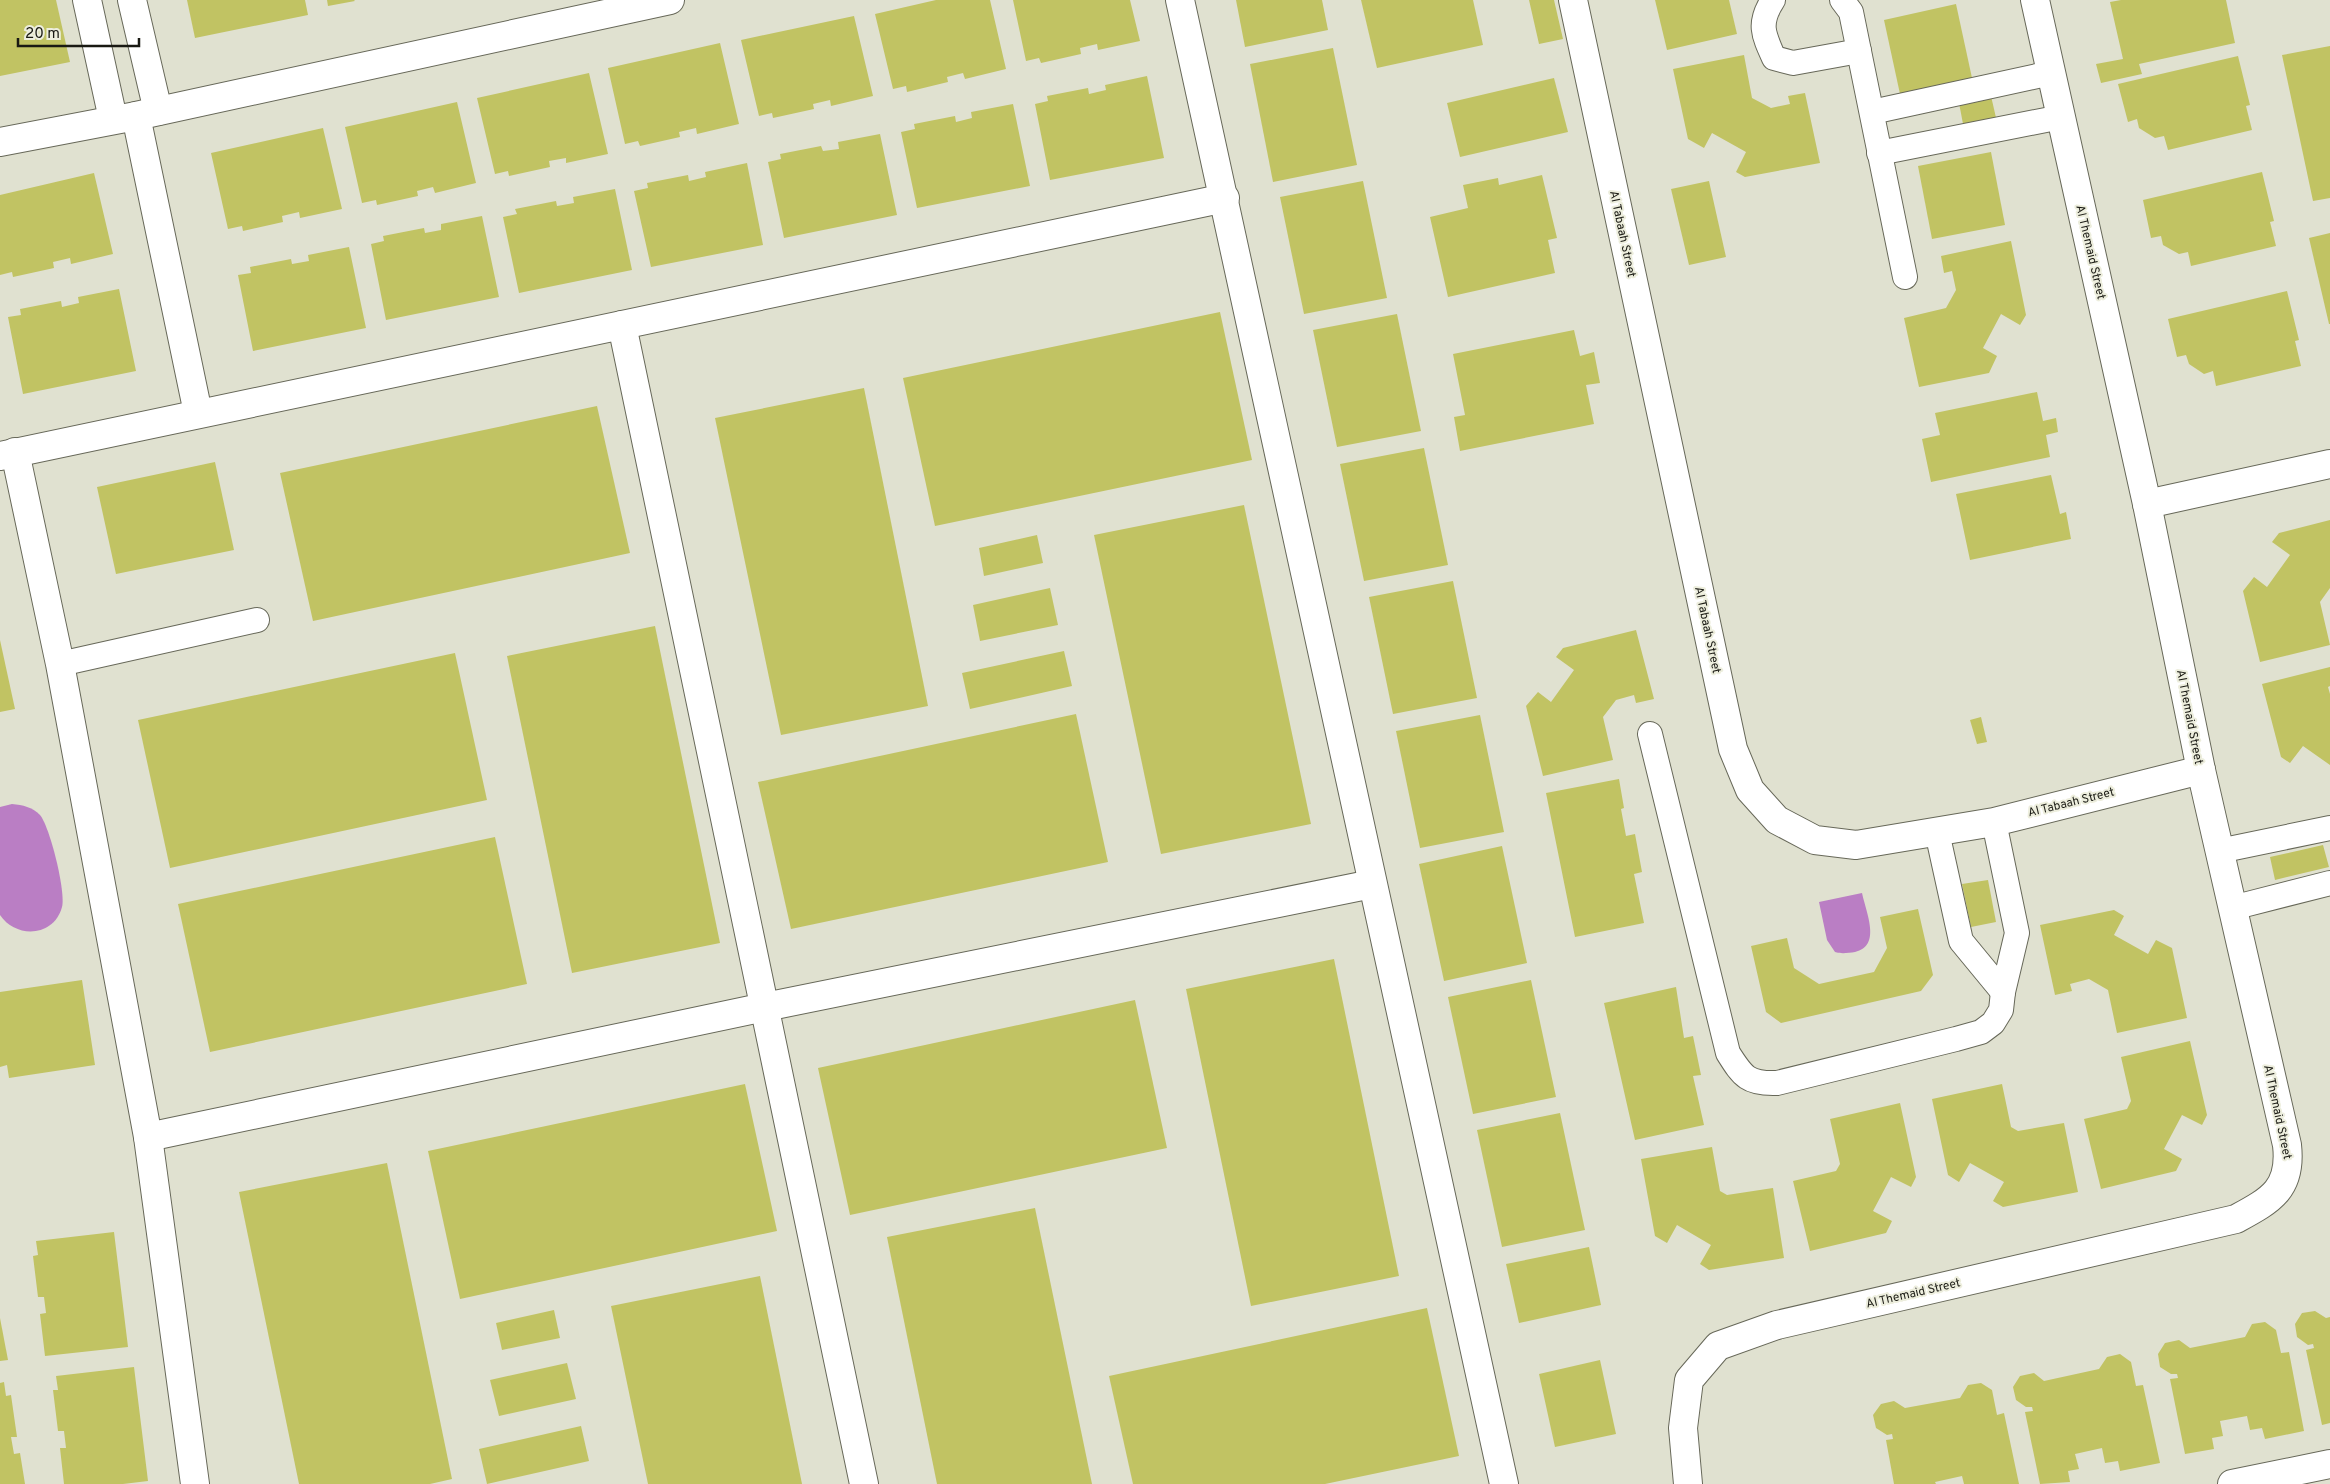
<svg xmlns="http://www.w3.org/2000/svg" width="2330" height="1484" font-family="Overpass,sans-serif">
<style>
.water{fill:#ba7ec4}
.building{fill:#c1c363}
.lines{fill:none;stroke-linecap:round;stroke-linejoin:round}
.service-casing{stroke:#676859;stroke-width:26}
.minor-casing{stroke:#676859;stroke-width:30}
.service{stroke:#fff;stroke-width:24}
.minor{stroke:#fff;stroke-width:28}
.labels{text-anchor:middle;stroke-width:4;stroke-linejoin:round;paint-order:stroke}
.street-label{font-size:12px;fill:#191913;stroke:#edeedd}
</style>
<rect width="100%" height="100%" fill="#e0e1d0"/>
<!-- water -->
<g class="water">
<path d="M12,804C23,805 32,807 40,815C50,827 66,892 62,907C54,937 16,939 0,915V807Z"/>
<path d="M1862,893C1866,912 1882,946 1855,952C1848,953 1841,954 1835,952L1827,940L1819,902Z"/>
</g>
<!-- building -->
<g class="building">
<polygon points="0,0 56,0 70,62 0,76"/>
<polygon points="187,0 305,0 308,15 195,38"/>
<polygon points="327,0 354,0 355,1 328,6"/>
<polygon points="936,0 990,0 1006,69 965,79 963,73 947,77 948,82 907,92 906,86 893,89 875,14"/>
<polygon points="1013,0 1130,0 1140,41 1098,50 1097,44 1080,48 1081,54 1041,63 1039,58 1026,61"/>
<polygon points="1236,0 1322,0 1328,30 1245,47"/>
<polygon points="1361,0 1473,0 1483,45 1377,68"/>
<polygon points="1529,0 1554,0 1563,39 1539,44"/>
<polygon points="1655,0 1729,0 1737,34 1667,50"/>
<polygon points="2121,0 2226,0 2235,43 2139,64 2142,74 2101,83 2096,64 2123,59 2110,2"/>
<polygon points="1956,4 1972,78 1900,94 1884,20"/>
<polygon points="854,16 873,96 831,106 830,100 813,104 814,109 773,118 772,113 759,116 741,40"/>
<polygon points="720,43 739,124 697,134 696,128 679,132 680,137 640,146 638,141 625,144 608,68"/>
<polygon points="2330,46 2330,198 2313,201 2282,55"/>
<polygon points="1333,48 1357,165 1273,182 1250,64"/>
<polygon points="1744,55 1752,98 1771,108 1790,104 1788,96 1805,93 1820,163 1745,177 1736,172 1746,152 1712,133 1704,148 1688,139 1673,69"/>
<polygon points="2238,56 2250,105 2246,106 2252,130 2168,150 2164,136 2155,138 2139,128 2137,119 2128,122 2118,84"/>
<polygon points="589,73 608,154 566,163 566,158 549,161 550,167 509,176 508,171 495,174 477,98"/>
<polygon points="1147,76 1164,158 1050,180 1035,104 1048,101 1047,96 1088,88 1089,94 1106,90 1105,85"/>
<polygon points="1554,78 1568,132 1460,157 1447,103"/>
<polygon points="1991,96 1997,122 1964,129 1959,103"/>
<polygon points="457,102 476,183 435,193 433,187 417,191 418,196 377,205 376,200 362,203 345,127"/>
<polygon points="1013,104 1030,186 917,208 901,132 915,129 914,124 955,116 956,122 972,118 971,112"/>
<polygon points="323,128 342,209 300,218 299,212 282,216 283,222 243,231 242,226 228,229 211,153"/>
<polygon points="880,134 897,215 784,238 768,162 781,159 780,154 821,146 823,151 839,149 838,142"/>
<polygon points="1991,152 2005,225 1932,239 1918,166"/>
<polygon points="747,163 763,245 651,267 634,191 648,188 647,183 688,175 689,181 706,177 705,172"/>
<polygon points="2262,172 2274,221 2270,222 2276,246 2191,266 2188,252 2179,254 2163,245 2161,236 2151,238 2143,200"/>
<polygon points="94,173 113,254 71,264 70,258 53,262 54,268 13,277 12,272 0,275 0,195"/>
<polygon points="1542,175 1557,238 1548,240 1555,273 1448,297 1430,217 1468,208 1463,185 1498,178 1499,185"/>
<polygon points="1363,181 1387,298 1304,314 1280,197"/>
<polygon points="1709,181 1726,257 1689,265 1671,189"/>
<polygon points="615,189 632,270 519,293 503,217 517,214 515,209 556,201 557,206 574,203 573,197"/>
<polygon points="482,216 499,297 386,320 371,244 384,241 383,236 424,228 425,233 441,230 441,224"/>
<polygon points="2330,233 2330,324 2329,324 2309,238"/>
<polygon points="2011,241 2026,315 2020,325 2001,314 1983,348 1997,356 1989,373 1919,387 1904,318 1946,308 1956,290 1952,271 1944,273 1941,256"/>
<polygon points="349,247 366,328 253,351 238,275 251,273 250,267 291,259 292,264 309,261 308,255"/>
<polygon points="119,289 136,371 23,394 8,317 21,315 20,309 61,301 62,307 79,303 78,297"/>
<polygon points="2287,291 2299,340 2295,341 2301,366 2216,386 2213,371 2204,374 2189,364 2186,355 2177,357 2168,319"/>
<polygon points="1220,312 1252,460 935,526 903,378"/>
<polygon points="1397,314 1421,431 1337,447 1313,330"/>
<polygon points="1574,330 1580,356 1594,352 1600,383 1586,385 1594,424 1460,451 1454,417 1465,415 1453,354"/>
<polygon points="864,388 928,706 781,735 715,418"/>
<polygon points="2037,392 2043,421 2056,418 2058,432 2046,435 2050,457 1931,482 1922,439 1940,435 1935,413"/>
<polygon points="597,406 630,553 313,621 280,473"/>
<polygon points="1424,448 1448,565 1364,581 1340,464"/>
<polygon points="215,462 234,550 116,574 97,487"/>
<polygon points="2051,475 2060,514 2066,512 2071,539 1970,560 1956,494"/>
<polygon points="1244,505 1311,824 1161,854 1094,535"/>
<polygon points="2330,520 2330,588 2320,602 2330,645 2260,662 2243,591 2254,577 2267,587 2290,555 2272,542 2279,533"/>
<polygon points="1037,535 1043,563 984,576 979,548"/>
<polygon points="1453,581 1477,698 1393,714 1369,597"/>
<polygon points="1050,588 1058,625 980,641 973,605"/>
<polygon points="655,626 720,943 572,973 507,656"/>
<polygon points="1636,630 1654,699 1636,703 1634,695 1616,700 1603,717 1613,760 1543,776 1526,706 1538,692 1551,702 1574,670 1556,657 1563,648"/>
<polygon points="0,640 15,709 0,712"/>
<polygon points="1064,651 1072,686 970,709 962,673"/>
<polygon points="455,653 487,800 170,868 138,720"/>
<polygon points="2330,667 2330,686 2328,687 2330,694 2330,765 2303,746 2290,763 2281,757 2262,684"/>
<polygon points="1076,714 1108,862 791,929 758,782"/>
<polygon points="1480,715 1504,832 1420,848 1396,731"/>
<polygon points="1981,717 1987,742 1977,744 1970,720"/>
<polygon points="1619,779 1624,808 1621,809 1626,836 1635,834 1642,872 1634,874 1644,923 1575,937 1546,793"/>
<polygon points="495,837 527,984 210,1052 178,904"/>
<polygon points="2323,845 2329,867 2275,880 2270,857"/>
<polygon points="1502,846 1527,963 1444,981 1419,864"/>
<polygon points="1988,880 1996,922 1971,927 1962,884"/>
<polygon points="1918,909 1933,975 1921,991 1781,1023 1766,1012 1751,946 1787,938 1794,968 1819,984 1874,972 1887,948 1880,917"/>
<polygon points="2114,910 2124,916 2114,935 2148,954 2156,940 2172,948 2187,1018 2117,1033 2108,990 2089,979 2070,984 2072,991 2055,995 2040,925"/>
<polygon points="1334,959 1399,1276 1251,1306 1186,989"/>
<polygon points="82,980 95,1065 9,1078 7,1065 0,1067 0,992"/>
<polygon points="1531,980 1556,1097 1473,1114 1448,997"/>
<polygon points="1676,987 1684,1038 1693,1036 1701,1075 1693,1076 1704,1125 1635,1140 1604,1003"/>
<polygon points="1135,1000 1167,1148 850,1215 818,1068"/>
<polygon points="2190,1041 2207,1115 2202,1125 2182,1115 2164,1149 2182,1159 2176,1171 2101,1189 2084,1119 2127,1109 2131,1101 2121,1057"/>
<polygon points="745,1084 777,1231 460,1299 428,1151"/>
<polygon points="2002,1084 2011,1127 2018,1131 2064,1123 2078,1192 2003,1207 1993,1201 2004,1182 1970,1163 1959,1182 1948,1175 1932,1099"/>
<polygon points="1900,1103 1916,1177 1911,1187 1891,1177 1873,1211 1892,1221 1886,1233 1810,1251 1793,1181 1836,1171 1840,1164 1830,1119"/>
<polygon points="1560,1113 1585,1230 1502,1247 1477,1130"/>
<polygon points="1712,1147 1720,1191 1727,1195 1773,1188 1784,1258 1709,1270 1700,1264 1711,1245 1677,1225 1667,1243 1655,1236 1641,1159"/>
<polygon points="387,1163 452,1479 430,1484 299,1484 239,1192"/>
<polygon points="1035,1208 1092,1484 937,1484 887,1237"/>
<polygon points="114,1232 128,1347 45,1356 40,1314 46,1313 44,1297 38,1297 33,1256 38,1255 36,1241"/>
<polygon points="1589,1247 1601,1305 1519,1323 1506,1264"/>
<polygon points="760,1276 802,1484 648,1484 611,1306"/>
<polygon points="1427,1308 1459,1456 1325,1484 1133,1484 1109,1376"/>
<polygon points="554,1310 560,1338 502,1350 496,1323"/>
<polygon points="2315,1311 2326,1318 2330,1317 2330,1423 2322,1425 2306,1350 2314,1348 2313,1344 2308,1345 2297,1337 2295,1324 2302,1313"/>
<polygon points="0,1318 8,1360 0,1361"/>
<polygon points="2265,1322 2276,1330 2281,1353 2289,1352 2304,1431 2265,1439 2262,1428 2250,1430 2247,1416 2220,1421 2223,1436 2212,1438 2214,1449 2185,1454 2170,1379 2178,1378 2177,1374 2171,1374 2160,1367 2158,1354 2165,1343 2179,1340 2190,1348 2245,1337 2252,1324"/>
<polygon points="2120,1354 2131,1362 2136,1386 2143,1385 2160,1463 2120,1471 2118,1461 2105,1463 2102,1448 2075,1454 2079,1469 2068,1471 2070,1482 2040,1484 2025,1412 2033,1411 2032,1407 2026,1407 2016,1400 2013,1387 2020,1376 2034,1373 2044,1381 2099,1369 2107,1357"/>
<polygon points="1600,1360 1616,1434 1555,1447 1539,1374"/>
<polygon points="567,1363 576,1399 499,1416 490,1380"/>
<polygon points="134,1367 148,1481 123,1484 64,1484 60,1448 66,1448 64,1431 58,1431 53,1390 58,1390 56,1376"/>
<polygon points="4,1382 6,1396 11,1395 17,1437 11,1437 14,1454 20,1453 25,1484 0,1484 0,1383"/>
<polygon points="1981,1383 1992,1390 1997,1415 2004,1413 2019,1484 1964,1484 1962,1476 1935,1482 1936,1484 1894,1484 1886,1440 1893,1439 1892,1434 1887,1435 1876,1428 1873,1415 1881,1404 1894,1401 1905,1408 1960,1398 1968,1385"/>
<polygon points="581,1426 589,1461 487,1484 479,1449"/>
</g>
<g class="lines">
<!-- service casing -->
<g class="service-casing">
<g id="service">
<path d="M1773,0C1758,23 1763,34 1774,58L1793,63L1859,51"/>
<polyline points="1842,0 1851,12 1905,277"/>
<polyline points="1872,112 2051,73"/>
<polyline points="1879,153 2061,117"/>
<polyline points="60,664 257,620"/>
<path d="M1650,734L1728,1053C1743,1077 1748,1084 1777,1083L1956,1039L1981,1032L1993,1023L2001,1010L2003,992L2017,933L1994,822"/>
<polyline points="1937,832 1961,941 2003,992"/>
<polyline points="2219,851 2330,828"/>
<polyline points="2232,908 2330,883"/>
</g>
</g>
<!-- minor casing -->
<g class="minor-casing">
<g id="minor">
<polyline points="87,0 113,119"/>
<polyline points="132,0 158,111"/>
<polyline points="1180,0 1504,1484"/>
<polyline points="1573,0 1733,749 1750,790 1777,820 1815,840 1856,845 1994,822 2201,770"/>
<polyline points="136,116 198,413"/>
<polyline points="0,142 136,116 670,0"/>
<polyline points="622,325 864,1484"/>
<polyline points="15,452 60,664 148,1137 195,1484"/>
<polyline points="0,456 1225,198"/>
<polyline points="2147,504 2330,464"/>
<polyline points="148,1137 765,1007 1372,884"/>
<path d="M1688,1484L1683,1428L1689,1380L1718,1346L1777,1325L2236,1219C2271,1200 2292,1189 2287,1145L2201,770L2147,504L2035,0"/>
<polyline points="2232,1484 2330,1464"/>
</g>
</g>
<!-- service -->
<use href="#service" class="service"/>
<!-- minor -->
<use href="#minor" class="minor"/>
</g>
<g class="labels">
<!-- street labels -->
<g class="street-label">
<text transform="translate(1623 234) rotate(78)" y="4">Al Tabaah Street</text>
<text transform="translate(2091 252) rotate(77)" y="4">Al Themaid Street</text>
<text transform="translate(1708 630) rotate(78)" y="4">Al Tabaah Street</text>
<text transform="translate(2190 717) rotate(79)" y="4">Al Themaid Street</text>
<text transform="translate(2071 802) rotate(-14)" y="4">Al Tabaah Street</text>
<text transform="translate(2278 1112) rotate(78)" y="4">Al Themaid Street</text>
<text transform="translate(1913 1293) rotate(-13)" y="4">Al Themaid Street</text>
</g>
</g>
<!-- scale -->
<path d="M18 38v8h121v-8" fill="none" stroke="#191913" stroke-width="2.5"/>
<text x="25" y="38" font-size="15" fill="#191913" stroke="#edeedd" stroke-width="4" paint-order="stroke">20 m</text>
</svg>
